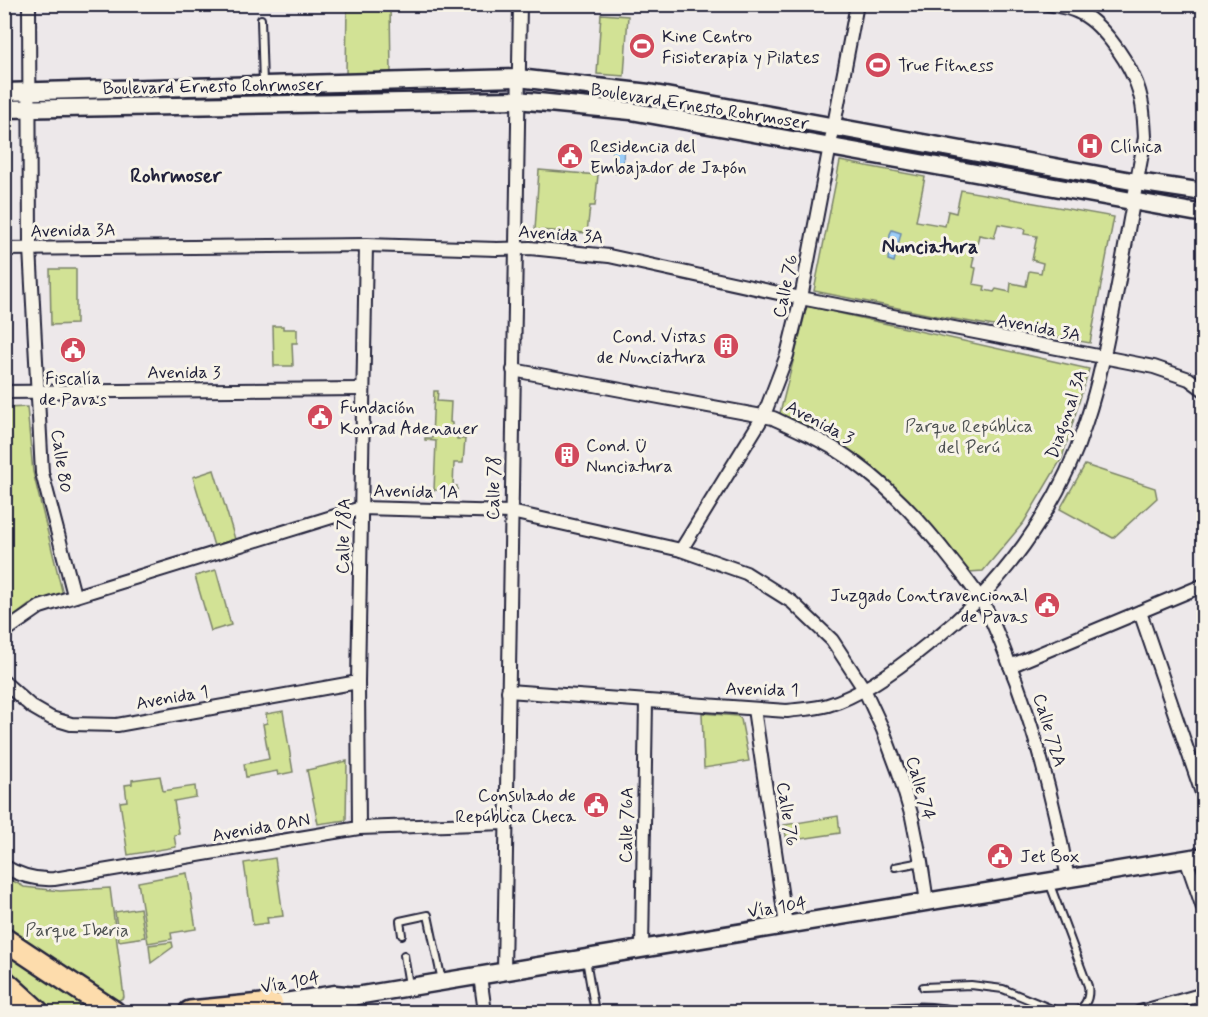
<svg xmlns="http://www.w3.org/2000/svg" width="1208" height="1017" font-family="Mynerve,sans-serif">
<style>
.green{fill:#d2e295;stroke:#7a8268;stroke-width:1.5;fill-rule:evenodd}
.water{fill:#9bcdf8;stroke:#6b89ac;stroke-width:1.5}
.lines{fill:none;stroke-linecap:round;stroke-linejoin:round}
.lane-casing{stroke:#22223b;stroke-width:10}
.street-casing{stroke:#22223b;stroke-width:16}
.secondary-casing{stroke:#22223b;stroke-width:21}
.highway-casing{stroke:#22223b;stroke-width:26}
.lane{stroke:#f7f3e8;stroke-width:6}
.street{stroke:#f7f3e8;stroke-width:12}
.secondary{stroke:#f7f3e8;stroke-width:16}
.highway{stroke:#fddcac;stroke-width:21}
.rail{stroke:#22223b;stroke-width:4}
.labels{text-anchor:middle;stroke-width:6;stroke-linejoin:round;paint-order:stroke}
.poi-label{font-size:18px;fill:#22223b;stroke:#f7f3e8;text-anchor:start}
.street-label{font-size:18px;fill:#22223b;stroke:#f7f3e8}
.park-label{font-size:18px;fill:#4e5252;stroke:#f7f3e8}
.neighbourhood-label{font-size:20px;font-weight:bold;fill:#22223b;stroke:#f7f3e8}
</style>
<rect width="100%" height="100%" fill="#ede8ea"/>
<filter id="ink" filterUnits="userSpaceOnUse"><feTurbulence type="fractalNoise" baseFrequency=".0167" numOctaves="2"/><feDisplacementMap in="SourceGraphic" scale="12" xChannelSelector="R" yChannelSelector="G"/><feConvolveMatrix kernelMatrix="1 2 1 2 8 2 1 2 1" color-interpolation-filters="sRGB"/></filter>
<g filter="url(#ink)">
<!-- green -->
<g class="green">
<polygon points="347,5 390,5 391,73 346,74"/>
<polygon points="601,14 628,16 624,76 597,74"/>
<path d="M840,161L925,177L916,221L945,226L948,211L956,213L961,190L1114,217L1090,343L937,316L814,291ZM998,224L1025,229L1024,234L1037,236L1032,260L1043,263L1041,273L1029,271L1026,286L1011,283L1010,292L996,289L994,292L984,290L985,286L973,284L976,268L972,267L974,257L971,256L973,249H976L979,235L994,238Z"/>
<polygon points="539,170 598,175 595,206 590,206 587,233 535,230"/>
<polygon points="50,269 76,269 76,324 51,325"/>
<polygon points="807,306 1089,369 1062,458 1024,522 983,571 969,572 943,538 880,477 779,417"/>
<polygon points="273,326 283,326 283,329 297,329 297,343 292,343 293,366 274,366"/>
<polygon points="434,391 438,391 437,401 451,402 450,422 452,423 452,430 457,431 457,439 465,439 463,463 454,463 453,486 457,486 457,490 434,490 436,441 425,440 425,438 432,438"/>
<polygon points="27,407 33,472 63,595 29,605 5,623 5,408"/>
<polygon points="1085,465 1155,488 1157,498 1113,538 1060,509"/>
<polygon points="214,470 235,539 214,546 193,477"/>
<polygon points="216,570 231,625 211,631 195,576"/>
<polygon points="283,711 293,772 278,775 277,771 246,777 244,764 269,759 263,724 267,723 266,714"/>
<polygon points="702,713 737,716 741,719 749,761 704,768"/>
<polygon points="347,761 346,820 318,824 307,770"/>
<polygon points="160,776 163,791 195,786 196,797 174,801 179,834 174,835 176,847 128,855 120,802 127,801 125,785 132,784 132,780"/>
<polygon points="838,816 840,833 787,841 784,825"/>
<polygon points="275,858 283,916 267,918 268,923 253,925 244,863"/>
<polygon points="187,873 196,929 171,933 172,939 148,943 138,882"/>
<polygon points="4,876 24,887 60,891 110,888 124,997 116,1002 5,928"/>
<polygon points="140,908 145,937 119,941 115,912"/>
<polygon points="172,942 173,947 151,963 149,945"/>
<polygon points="4,951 93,1008 95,1012 45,1012 5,975"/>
</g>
<!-- water -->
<g class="water">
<polygon points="612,146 624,147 623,170 618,174 612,172 611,168 614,159 612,157"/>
<polygon points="892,230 901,233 894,262 888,260 890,234"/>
</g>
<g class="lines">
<!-- lane casing -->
<g class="lane-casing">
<g id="lane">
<polyline points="261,19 263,84"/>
<polyline points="895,867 921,862"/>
<path d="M1049,882L1088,986C1090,998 1086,1006 1076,1012"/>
<polyline points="402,935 400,921 428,915 442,981"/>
<polyline points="404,955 409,985"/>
<polyline points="586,959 595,1012"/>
<polyline points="923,987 971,985 1003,989 1059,1012"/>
</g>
</g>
<!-- street casing -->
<g class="street-casing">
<g id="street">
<polyline points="29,4 30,248 42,473 74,595"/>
<polyline points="4,249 366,245 497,249 530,248 609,256 801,298 1154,367 1189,379 1204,390"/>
<path d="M513,370L773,418C800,431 829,443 853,461C892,489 923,523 952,561C963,575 975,589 984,605C997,629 1006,656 1016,681C1039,745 1056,811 1068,879"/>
<polyline points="4,392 363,389"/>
<polyline points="681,550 764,415 787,355 801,298 857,4"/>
<polyline points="1140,612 1204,799"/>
<polyline points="4,632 40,607 361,508 511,512 681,550 746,573 792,602 832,640 864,689 883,730 899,773 912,817 921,862 927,902"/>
<polyline points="1010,666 1204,585"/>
<polyline points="4,682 32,707 51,718 71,724 117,725 358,682"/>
<path d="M508,691L787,711C800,709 815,709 828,705C863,695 900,667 928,644C1000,589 1059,509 1086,422C1101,377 1109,331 1118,285C1127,235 1136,186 1145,137C1144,118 1143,96 1134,78C1125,57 1100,21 1078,12C1068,7 1057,6 1047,4"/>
<polyline points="754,709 786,925"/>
<polyline points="359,828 358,682 366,245"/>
<polyline points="1186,859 1204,911"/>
<path d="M4,866C20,876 35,880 54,879L359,828L506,823"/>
<polyline points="642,949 646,701"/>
<polyline points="504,972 520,4"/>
<polyline points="480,976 485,1012"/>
<polyline points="1140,1012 1204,994"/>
</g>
</g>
<!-- secondary casing -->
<g class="secondary-casing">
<g id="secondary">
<polyline points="4,92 518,78 649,93 1137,182 1204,192"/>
<polyline points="4,109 517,100 631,111 1204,214"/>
<polyline points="260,1006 335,994 356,996 1204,856"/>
<polyline points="308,1012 339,1006 356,996"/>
</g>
</g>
<!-- highway casing -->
<g class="highway-casing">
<g id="highway">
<polyline points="4,939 114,1012"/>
<polyline points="4,981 38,1012"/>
<polyline points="4,1005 13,1012"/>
<polyline points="190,1012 272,1004"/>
</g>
</g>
<!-- lane -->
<use href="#lane" class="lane"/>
<!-- street -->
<use href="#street" class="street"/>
<!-- secondary -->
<use href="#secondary" class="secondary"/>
<!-- highway -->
<use href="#highway" class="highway"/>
<!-- rail -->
<path class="rail" d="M861,1012C898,1001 937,1001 974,1012"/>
</g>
</g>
<!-- icons -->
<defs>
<g id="stadium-disc" transform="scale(1.35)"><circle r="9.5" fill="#d1495b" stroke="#f7f3e8"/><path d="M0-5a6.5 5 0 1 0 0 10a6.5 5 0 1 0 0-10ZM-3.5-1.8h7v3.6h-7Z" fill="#fff"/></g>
<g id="hospital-disc" transform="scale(1.35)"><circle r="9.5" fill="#d1495b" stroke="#f7f3e8"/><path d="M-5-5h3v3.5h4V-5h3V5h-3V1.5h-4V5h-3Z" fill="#fff"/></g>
<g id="civic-disc" transform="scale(1.35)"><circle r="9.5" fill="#d1495b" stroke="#f7f3e8"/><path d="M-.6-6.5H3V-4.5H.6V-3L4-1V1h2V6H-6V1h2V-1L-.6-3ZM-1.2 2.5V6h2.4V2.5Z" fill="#fff"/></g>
<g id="building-disc" transform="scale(1.35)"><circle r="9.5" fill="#d1495b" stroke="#f7f3e8"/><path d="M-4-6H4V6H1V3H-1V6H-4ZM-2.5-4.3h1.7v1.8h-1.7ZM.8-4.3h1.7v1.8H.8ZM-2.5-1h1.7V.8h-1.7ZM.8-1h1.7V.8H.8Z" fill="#fff"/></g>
</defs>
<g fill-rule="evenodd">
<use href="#stadium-disc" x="642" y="46"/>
<use href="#stadium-disc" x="878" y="65"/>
<use href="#hospital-disc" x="1090" y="146"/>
<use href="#civic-disc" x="570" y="156"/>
<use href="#building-disc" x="726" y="346"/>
<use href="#civic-disc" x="73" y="350"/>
<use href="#civic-disc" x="320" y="417"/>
<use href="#building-disc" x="567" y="455"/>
<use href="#civic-disc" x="1047" y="605"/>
<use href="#civic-disc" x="596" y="805"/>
<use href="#civic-disc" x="1000" y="856"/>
</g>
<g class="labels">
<!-- poi labels -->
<g class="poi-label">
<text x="662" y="42">Kine Centro<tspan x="662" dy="21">Fisioterapia y Pilates</tspan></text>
<text x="898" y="71">True Fitness</text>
<text x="590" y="152">Residencia del<tspan x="590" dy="21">Embajador de Japón</tspan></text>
<text x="1110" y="152">Clínica</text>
<text x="706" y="342" text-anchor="end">Cond. Vistas<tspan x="706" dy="21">de Nunciatura</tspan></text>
<text x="73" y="384" text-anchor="middle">Fiscalía<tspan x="73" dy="21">de Pavas</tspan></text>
<text x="340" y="413">Fundación<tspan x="340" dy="21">Konrad Adenauer</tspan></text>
<text x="586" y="451">Cond. Ü<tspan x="586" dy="21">Nunciatura</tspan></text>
<text x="1028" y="601" text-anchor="end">Juzgado Contravencional<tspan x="1028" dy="21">de Pavas</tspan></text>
<text x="576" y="801" text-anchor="end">Consulado de<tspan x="576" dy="21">República Checa</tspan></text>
<text x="1020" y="862">Jet Box</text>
</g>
<!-- street labels -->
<g class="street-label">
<text transform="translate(213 86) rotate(-1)" y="6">Boulevard Ernesto Rohrmoser</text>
<text transform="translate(700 106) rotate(9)" y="6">Boulevard Ernesto Rohrmoser</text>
<text transform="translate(73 230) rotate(-1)" y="6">Avenida 3A</text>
<text transform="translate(561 234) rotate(4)" y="6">Avenida 3A</text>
<text transform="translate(785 286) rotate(-78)" y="6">Calle 76</text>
<text transform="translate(1039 327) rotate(11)" y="6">Avenida 3A</text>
<text x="184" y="378">Avenida 3</text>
<text transform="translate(1066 414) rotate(-71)" y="6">Diagonal 3A</text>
<text transform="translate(820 422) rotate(28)" y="6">Avenida 3</text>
<text transform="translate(62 461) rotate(82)" y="6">Calle 80</text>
<text transform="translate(493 488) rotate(-89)" y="6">Calle 78</text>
<text transform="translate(416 491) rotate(1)" y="6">Avenida 1A</text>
<text transform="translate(343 536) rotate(-89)" y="6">Calle 78A</text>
<text transform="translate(762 689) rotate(1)" y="6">Avenida 1</text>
<text transform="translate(172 697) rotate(-10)" y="6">Avenida 1</text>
<text transform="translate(1050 730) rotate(73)" y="6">Calle 72A</text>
<text transform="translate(921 788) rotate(74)" y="6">Calle 74</text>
<text transform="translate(788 814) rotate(81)" y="6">Calle 76</text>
<text transform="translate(626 825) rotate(-89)" y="6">Calle 76A</text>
<text transform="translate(261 827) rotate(-10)" y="6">Avenida 0AN</text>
<text transform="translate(777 907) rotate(-9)" y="6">Vía 104</text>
<text transform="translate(290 982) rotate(-10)" y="6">Vía 104</text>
</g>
<!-- park labels -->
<g class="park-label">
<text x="969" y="432">Parque República<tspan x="969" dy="21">del Perú</tspan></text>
<text x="77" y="936">Parque Iberia</text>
</g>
<!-- neighbourhood labels -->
<g class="neighbourhood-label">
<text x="176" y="182">Rohrmoser</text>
<text x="930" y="253">Nunciatura</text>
</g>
</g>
<!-- margin -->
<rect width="1208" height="1017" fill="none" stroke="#f7f3e8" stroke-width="24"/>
<rect x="12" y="12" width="1184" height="993" fill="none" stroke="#22223b" stroke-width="2" filter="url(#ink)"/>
</svg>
